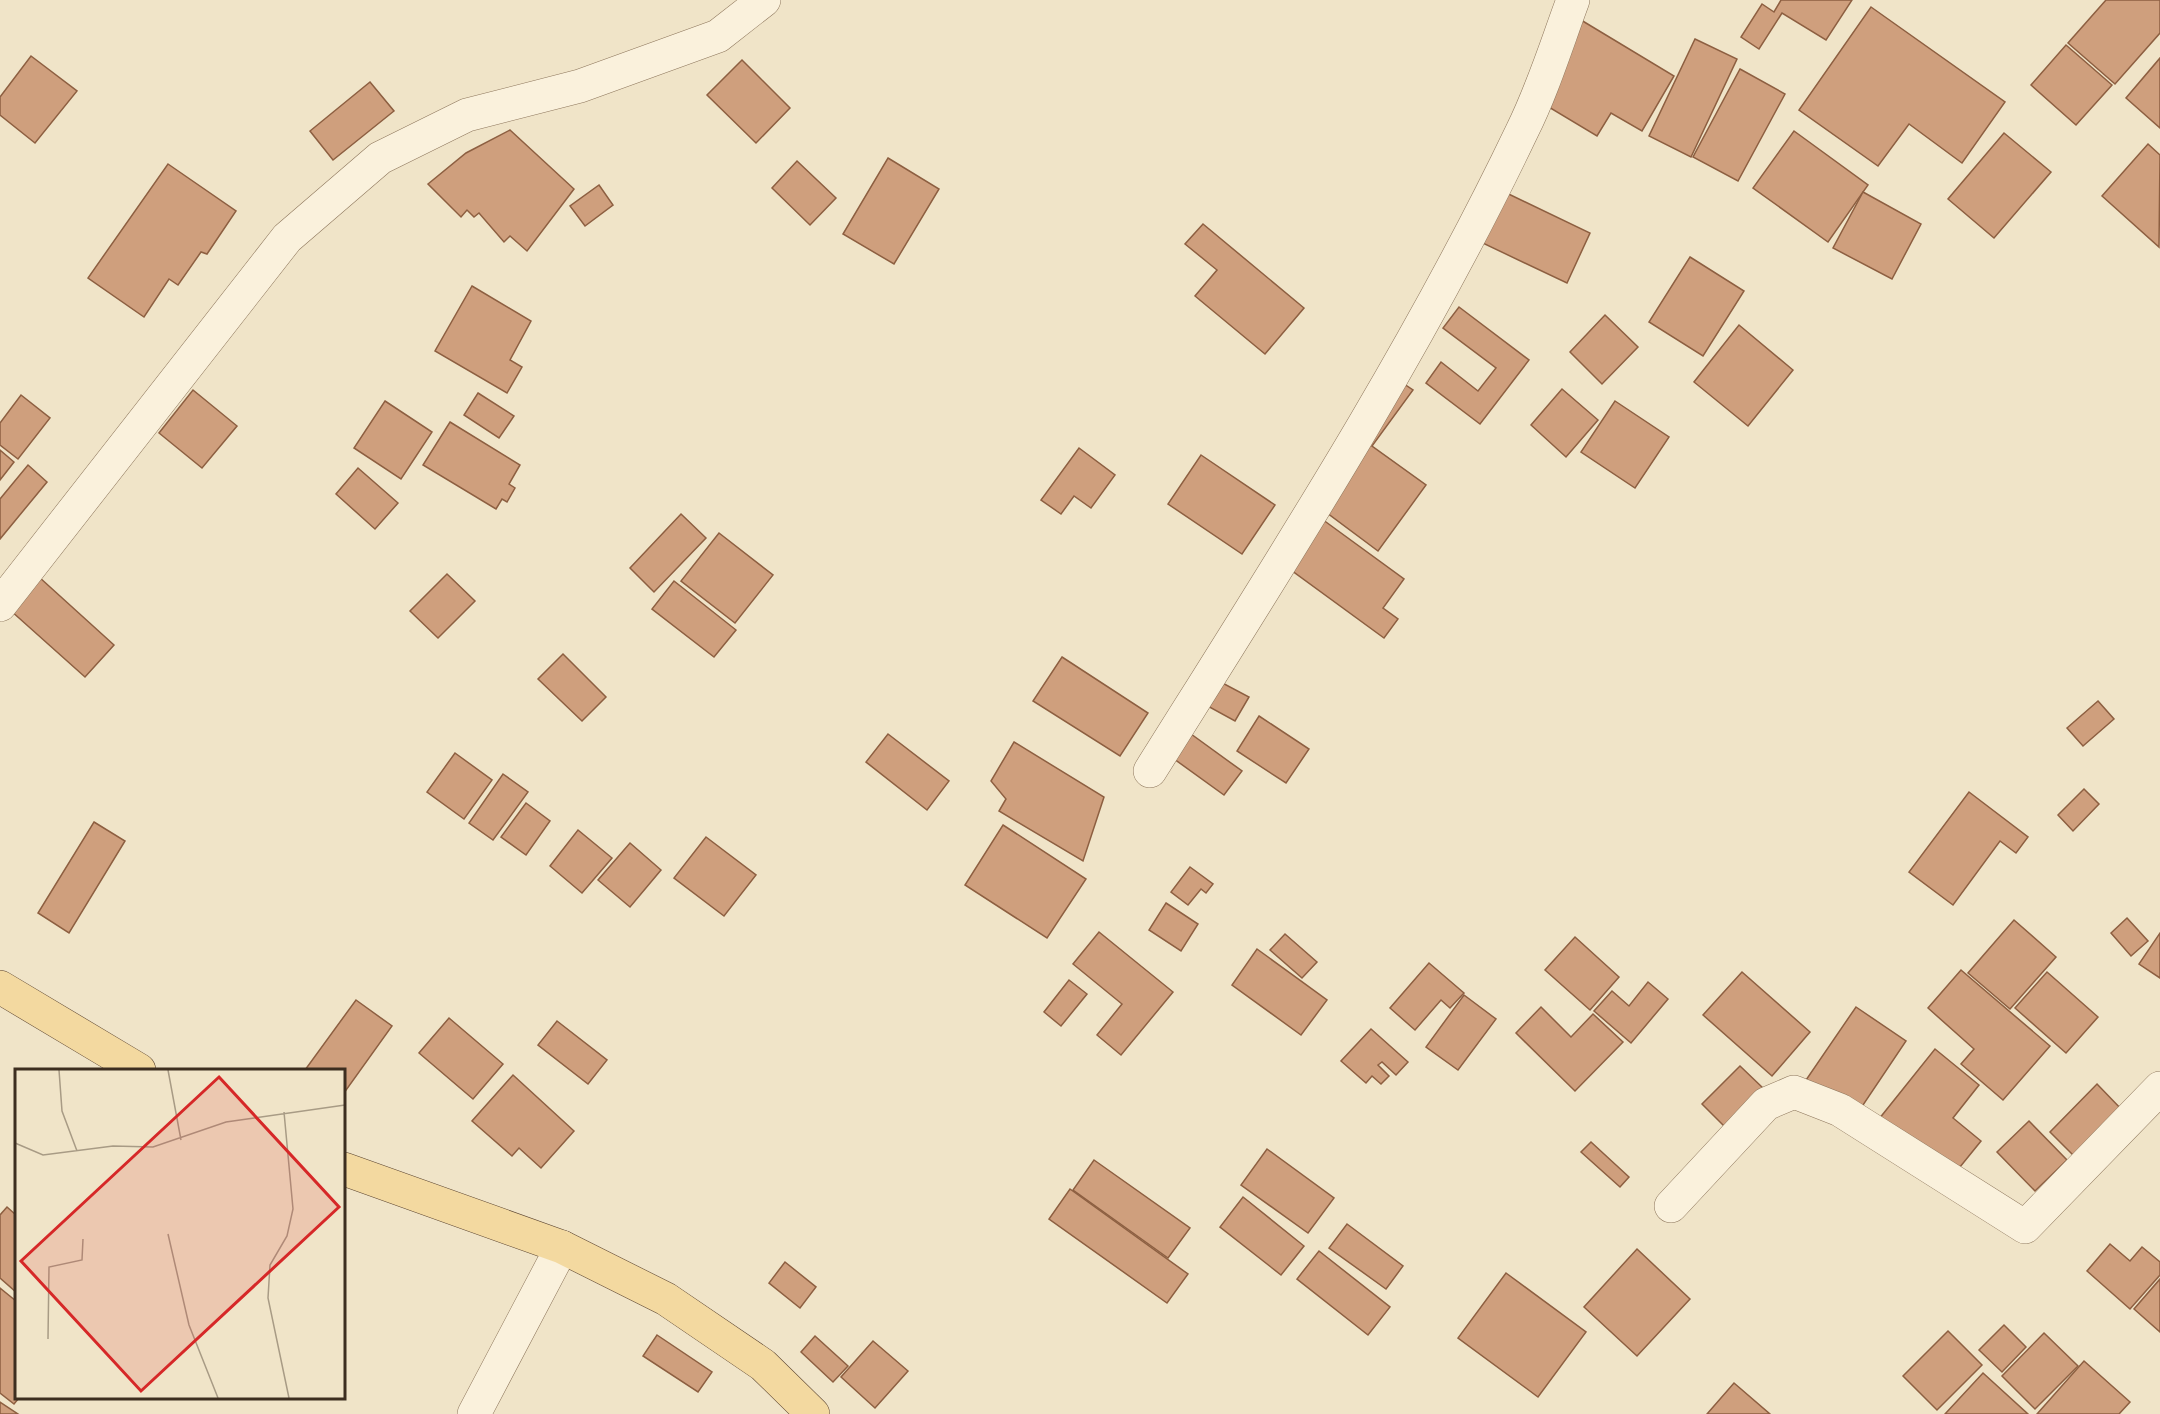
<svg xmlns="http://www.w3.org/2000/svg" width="2160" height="1414" font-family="'Zilla Slab',serif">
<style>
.building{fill:#cf9f7d;stroke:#8d5f41;stroke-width:1.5}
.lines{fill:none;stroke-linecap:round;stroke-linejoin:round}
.minor-casing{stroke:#8d765c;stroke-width:34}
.major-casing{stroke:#5b4430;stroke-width:34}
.minor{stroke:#faf1dc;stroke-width:33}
.major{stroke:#f3d9a0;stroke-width:33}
.inset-road{fill:none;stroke:#a89b85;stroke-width:1.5}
.view{fill:#d62828;fill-opacity:0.15;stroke:#d62828;stroke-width:3}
.inset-edge{fill:none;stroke:#3d2e20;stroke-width:3}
</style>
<rect width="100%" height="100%" fill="#f0e4c8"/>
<!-- building -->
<g class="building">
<polygon points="1781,0 1852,0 1826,40 1782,13 1759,49 1741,37 1762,4 1774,12"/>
<polygon points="2106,0 2160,0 2160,33 2115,84 2068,43"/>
<polygon points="1871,7 2005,102 1962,163 1909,124 1878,166 1799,110"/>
<polygon points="1576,17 1674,76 1642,131 1611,113 1597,136 1532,97"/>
<polygon points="1695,39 1737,59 1691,157 1649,136"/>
<polygon points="2066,45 2112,85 2076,125 2031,85"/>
<polygon points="31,56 77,91 35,143 0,115 0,97"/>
<polygon points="2160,58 2160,128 2126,98"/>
<polygon points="742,60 790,108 756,143 707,95"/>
<polygon points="1740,69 1785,94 1738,181 1693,157"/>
<polygon points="370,82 394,111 333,160 310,131"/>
<polygon points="510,130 574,189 527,251 510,236 504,242 479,213 474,217 467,210 461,217 428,184 466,153"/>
<polygon points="1794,131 1868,185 1828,242 1753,188"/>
<polygon points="2004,133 2051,172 1994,238 1948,199"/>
<polygon points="2148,144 2160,155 2159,247 2102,196"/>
<polygon points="888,158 939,189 894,264 843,234"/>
<polygon points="797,161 836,198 810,225 772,188"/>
<polygon points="168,164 236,211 207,254 201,252 178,285 169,279 144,317 88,278"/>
<polygon points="599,185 613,205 585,226 570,206"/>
<polygon points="1494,187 1590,233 1567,283 1470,237"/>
<polygon points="1863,192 1921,224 1892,279 1833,248"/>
<polygon points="1203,224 1304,308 1265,354 1195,296 1217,270 1185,244"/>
<polygon points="1690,257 1744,291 1703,356 1649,322"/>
<polygon points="472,286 531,321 510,360 522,367 507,393 435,351"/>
<polygon points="1459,307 1529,360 1480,424 1426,383 1441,362 1478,391 1496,368 1443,328"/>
<polygon points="1605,315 1638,347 1602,384 1570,352"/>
<polygon points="1739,325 1793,370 1748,426 1694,382"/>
<polygon points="1392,376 1413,390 1372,446 1426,485 1378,551 1319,507"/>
<polygon points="1562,389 1598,420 1566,457 1531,425"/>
<polygon points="193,390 237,426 202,468 159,433"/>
<polygon points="478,393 514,416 499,438 464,415"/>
<polygon points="21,395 50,418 18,459 0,445 0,423"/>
<polygon points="385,401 432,432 401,479 354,448"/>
<polygon points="1615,401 1669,437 1635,488 1581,452"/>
<polygon points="450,422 520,465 509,484 515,488 507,502 502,499 496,509 423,465"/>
<polygon points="1079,448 1115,475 1091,508 1074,496 1061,514 1041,500"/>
<polygon points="0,450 14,462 0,480"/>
<polygon points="1201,455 1275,505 1242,554 1168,504"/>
<polygon points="28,465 47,482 0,539 0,499"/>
<polygon points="358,468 398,503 375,529 336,494"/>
<polygon points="681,514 706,538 654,592 630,568"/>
<polygon points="1315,514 1404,579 1383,608 1398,619 1384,638 1280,562"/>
<polygon points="719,533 773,575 735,623 681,581"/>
<polygon points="447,574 475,601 438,638 410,611"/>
<polygon points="39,577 114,645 85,677 10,610"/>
<polygon points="674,581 736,630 714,657 652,609"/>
<polygon points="563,654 606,697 582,721 538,679"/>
<polygon points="1062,657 1148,713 1120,756 1033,701"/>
<polygon points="1196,669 1249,697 1235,721 1182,692"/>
<polygon points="2098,701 2114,719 2083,746 2067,728"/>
<polygon points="1259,716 1309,749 1286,783 1237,751"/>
<polygon points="1180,726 1242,771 1224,795 1163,751"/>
<polygon points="888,734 949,781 927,810 866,762"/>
<polygon points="1014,742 1104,797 1083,861 999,811 1006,799 991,781"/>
<polygon points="455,753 492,780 464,819 427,792"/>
<polygon points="503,774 528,792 493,840 469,823"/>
<polygon points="2084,789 2099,804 2073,831 2058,815"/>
<polygon points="1969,792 2028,837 2016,853 2000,841 1953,905 1909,872"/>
<polygon points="526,803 550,821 526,855 501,837"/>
<polygon points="94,822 125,841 69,933 38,913"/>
<polygon points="1003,825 1086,879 1047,938 965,885"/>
<polygon points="578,830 612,858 582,893 550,866"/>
<polygon points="706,837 756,875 724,916 674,878"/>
<polygon points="630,843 661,870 630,907 598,880"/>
<polygon points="1190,867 1213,884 1206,893 1201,889 1188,905 1171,892"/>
<polygon points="1166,903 1198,924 1181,951 1149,930"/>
<polygon points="2127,918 2148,941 2131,956 2111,933"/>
<polygon points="2014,920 2056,957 2010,1009 1968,973"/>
<polygon points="1099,932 1173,992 1121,1055 1097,1035 1122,1004 1073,964"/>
<polygon points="2160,933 2160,978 2139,964"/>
<polygon points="1285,934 1317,962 1302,978 1270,950"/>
<polygon points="1575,937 1619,977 1590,1010 1545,970"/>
<polygon points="1257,949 1327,1000 1301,1035 1232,985"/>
<polygon points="1429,963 1464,993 1450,1008 1441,1000 1415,1030 1390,1008"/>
<polygon points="1961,970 2050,1046 2003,1100 1961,1064 1974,1049 1928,1008"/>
<polygon points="1742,972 1810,1032 1772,1076 1703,1015"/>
<polygon points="2047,972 2098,1017 2066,1053 2015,1008"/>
<polygon points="1069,980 1087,994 1061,1026 1044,1012"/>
<polygon points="1648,982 1668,999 1631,1043 1594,1011 1612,991 1629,1006"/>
<polygon points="1464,995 1496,1019 1458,1070 1426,1047"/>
<polygon points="356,1000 392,1026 344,1093 344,1070 305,1070"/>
<polygon points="1541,1007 1571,1037 1593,1014 1623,1042 1575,1091 1516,1033"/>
<polygon points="1856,1007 1906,1041 1857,1114 1806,1080"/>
<polygon points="449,1018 503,1064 473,1099 419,1053"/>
<polygon points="557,1021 607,1060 588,1084 538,1045"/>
<polygon points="1371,1029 1408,1062 1396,1075 1382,1062 1378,1065 1389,1076 1381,1084 1372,1076 1366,1083 1341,1061"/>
<polygon points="1935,1049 1979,1085 1953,1118 1981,1141 1947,1183 1875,1124"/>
<polygon points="1740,1066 1764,1089 1726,1128 1702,1104"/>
<polygon points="513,1075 574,1131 541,1168 519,1148 512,1156 472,1121"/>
<polygon points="2097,1084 2124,1112 2077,1159 2050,1132"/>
<polygon points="2029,1121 2067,1160 2035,1191 1997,1152"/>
<polygon points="1591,1142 1629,1177 1620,1187 1581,1152"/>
<polygon points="1267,1149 1334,1198 1308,1233 1241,1185"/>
<polygon points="1094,1160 1190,1228 1168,1258 1073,1190"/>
<polygon points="1070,1189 1188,1274 1167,1303 1049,1219"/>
<polygon points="1243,1197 1304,1246 1281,1275 1220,1227"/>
<polygon points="7,1207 16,1215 16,1292 0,1278 0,1215"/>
<polygon points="1347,1224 1403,1266 1386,1289 1329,1248"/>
<polygon points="2110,1244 2130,1261 2142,1247 2160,1262 2160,1275 2130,1309 2087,1271"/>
<polygon points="1637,1249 1690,1299 1637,1356 1584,1307"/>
<polygon points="1319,1251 1390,1307 1368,1335 1297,1279"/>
<polygon points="785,1262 816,1287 800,1308 769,1283"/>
<polygon points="1506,1273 1586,1332 1538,1397 1458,1338"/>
<polygon points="2160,1279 2160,1332 2134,1309"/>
<polygon points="0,1288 16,1301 16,1398 19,1398 14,1404 0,1393"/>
<polygon points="2004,1325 2026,1347 2002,1372 1979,1350"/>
<polygon points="1948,1331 1982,1365 1937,1410 1903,1376"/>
<polygon points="2044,1333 2078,1366 2035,1409 2002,1376"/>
<polygon points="657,1335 712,1372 698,1392 643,1356"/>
<polygon points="815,1336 848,1366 833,1382 801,1352"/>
<polygon points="873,1341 908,1371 875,1408 841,1377"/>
<polygon points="2084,1361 2130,1402 2119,1414 2037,1414"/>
<polygon points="1983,1373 2028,1414 1945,1414"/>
<polygon points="1734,1383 1770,1414 1707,1414"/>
<polygon points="0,1402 18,1414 0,1414"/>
</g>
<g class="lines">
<!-- minor casing -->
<g class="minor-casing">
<g id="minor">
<polyline points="0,605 287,238 380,158 467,115 580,86 718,36 764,0"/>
<path d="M1150,771C1281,562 1415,355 1522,131C1543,89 1557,43 1573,0"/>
<polyline points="1671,1206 1766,1104 1794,1092 1840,1110 2025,1227 2160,1088"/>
<polyline points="474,1414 562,1247"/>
</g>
</g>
<!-- major casing -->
<g class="major-casing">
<g id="major">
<polyline points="0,987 139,1070"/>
<polyline points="344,1169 562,1247 666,1299 763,1365 813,1414"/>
</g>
</g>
<!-- minor -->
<use href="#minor" class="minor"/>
<!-- major -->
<use href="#major" class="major"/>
</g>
<!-- overview -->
<g transform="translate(15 1069)">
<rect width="330" height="330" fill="#f0e4c8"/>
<path class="inset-road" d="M44,1L47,42L62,82M153,1L166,71M269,43L278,140L272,167L255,196L253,229L274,329M0,74L28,86L98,77L138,78L211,53L330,36M153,165L174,256L203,329M33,270L34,198L67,191L68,170"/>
<path class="view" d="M204,8L324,138L126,322L6,192Z"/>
<rect width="330" height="330" class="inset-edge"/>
</g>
</svg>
